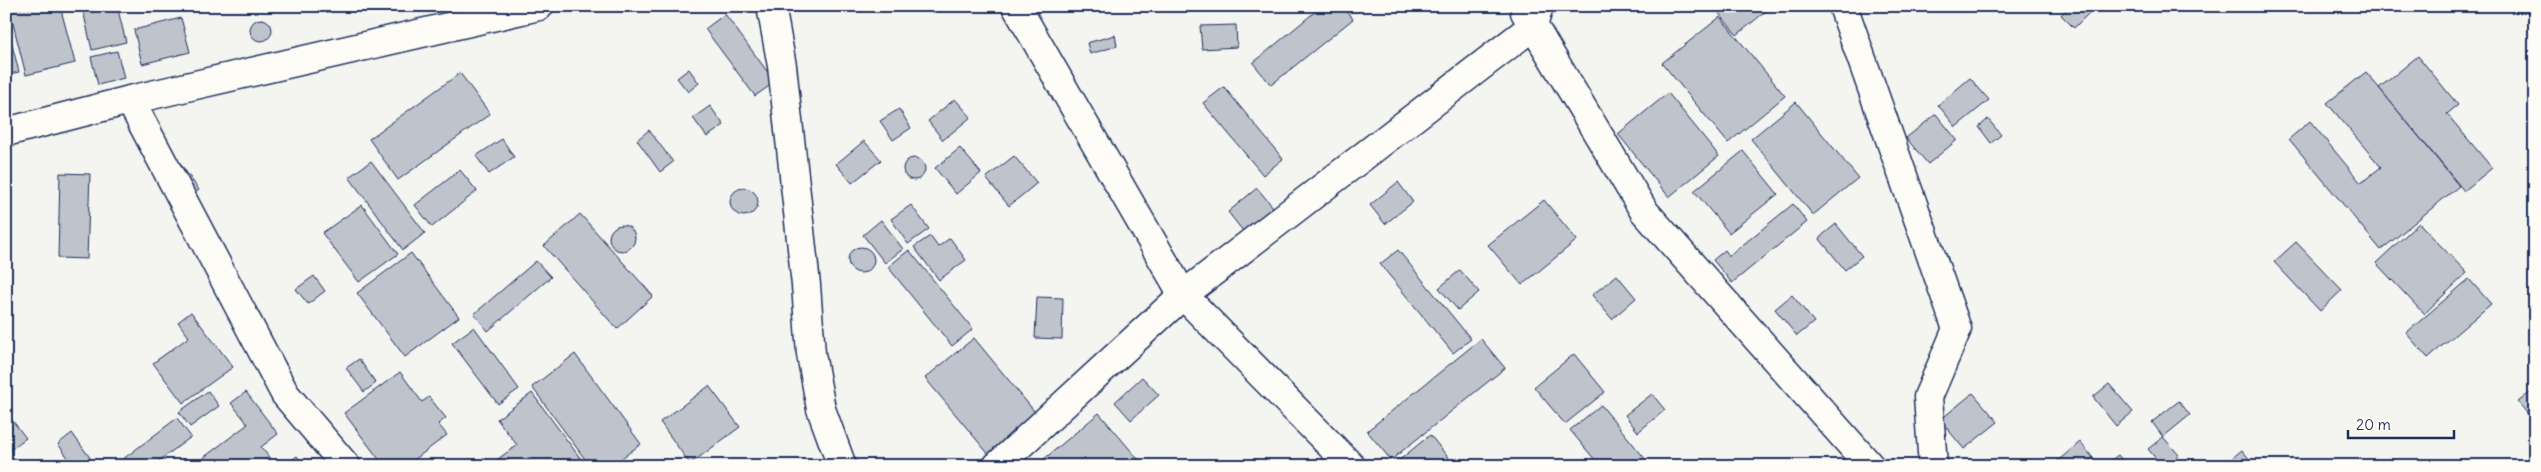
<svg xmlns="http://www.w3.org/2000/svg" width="2541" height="472" font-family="Delius,sans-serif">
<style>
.building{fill:#bfc3cc;stroke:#1b2f5e}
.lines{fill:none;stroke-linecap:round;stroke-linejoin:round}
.minor-casing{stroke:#1b2f5e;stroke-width:31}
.minor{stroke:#fdfcf7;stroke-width:28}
</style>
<rect width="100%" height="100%" fill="#f4f4f1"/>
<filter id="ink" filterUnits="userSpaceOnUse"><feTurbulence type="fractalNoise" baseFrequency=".02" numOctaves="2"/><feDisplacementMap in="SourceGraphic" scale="10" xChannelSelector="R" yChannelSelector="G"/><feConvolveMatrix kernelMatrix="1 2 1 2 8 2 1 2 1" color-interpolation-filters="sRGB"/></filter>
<g filter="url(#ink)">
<!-- building -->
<g class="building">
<polygon points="14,6 60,6 75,63 26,75 9,8"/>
<polygon points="82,6 117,6 126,42 92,50"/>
<polygon points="357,6 384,6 359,12"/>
<polygon points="1322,6 1342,6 1353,19 1271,85 1253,63"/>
<polygon points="1713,6 1772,6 1737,35"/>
<polygon points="2069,6 2096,6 2074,28 2061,15"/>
<polygon points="725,14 775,82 755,96 705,29"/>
<polygon points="1720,17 1785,96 1728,143 1662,63"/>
<polygon points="181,18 190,52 142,64 134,30"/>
<circle cx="261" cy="30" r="11"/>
<polygon points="7,25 19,72 6,75 6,26"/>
<polygon points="1236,25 1237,47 1202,49 1200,26"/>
<polygon points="1115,35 1117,46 1090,54 1087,43"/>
<polygon points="117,51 124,78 98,85 91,57"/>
<polygon points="2418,56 2458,105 2447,114 2492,168 2464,191 2379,88"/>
<polygon points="689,69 699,83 688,92 677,78"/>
<polygon points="2366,72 2459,186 2381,250 2289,139 2310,121 2361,183 2381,167 2327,103"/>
<polygon points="460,73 490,114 398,180 369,139"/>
<polygon points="1970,78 1989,100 1956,127 1938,105"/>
<polygon points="1224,87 1283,159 1263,175 1203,103"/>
<polygon points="1668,93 1719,156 1669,197 1618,134"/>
<polygon points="955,99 971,117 943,140 928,121"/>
<polygon points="1796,102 1858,178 1813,215 1751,139"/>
<polygon points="710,106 724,125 707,137 693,118"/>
<polygon points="899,109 911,128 893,140 880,121"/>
<polygon points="1936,114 1957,140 1928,164 1906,138"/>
<polygon points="1988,119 2001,135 1991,143 1979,127"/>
<polygon points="649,130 673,162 660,172 637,140"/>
<polygon points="502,139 514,157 489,174 476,156"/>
<polygon points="864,141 881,160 852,183 836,164"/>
<polygon points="960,148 981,173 956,194 935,168"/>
<polygon points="1743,151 1778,194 1729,233 1694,191"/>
<polygon points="1014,156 1037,183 1009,206 986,178"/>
<circle cx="914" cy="169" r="11"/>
<polygon points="371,161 425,233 403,250 349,177"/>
<polygon points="182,166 199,190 191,196 174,172"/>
<polygon points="460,170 477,191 432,227 415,205"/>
<polygon points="60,173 90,174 87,259 58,258"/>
<polygon points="1398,182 1413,202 1385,224 1370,205"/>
<polygon points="1257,188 1273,207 1243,231 1228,212"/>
<circle cx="744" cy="202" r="14"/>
<polygon points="1544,200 1577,240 1522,285 1488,245"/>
<polygon points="1793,204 1807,222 1732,283 1713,260 1725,250 1729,256"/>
<polygon points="362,205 398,254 359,282 322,233"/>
<polygon points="911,205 929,229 908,244 891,219"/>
<polygon points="580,214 653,296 617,329 544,246"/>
<polygon points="881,220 903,249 885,263 863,235"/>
<polygon points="2419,223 2467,273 2424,314 2376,263"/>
<polygon points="1836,224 1862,256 1845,270 1819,238"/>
<circle cx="622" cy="238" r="13"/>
<polygon points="930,236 938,247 950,238 966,260 939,280 914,247"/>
<polygon points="2296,242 2342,290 2320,311 2274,262"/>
<circle cx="861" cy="260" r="13"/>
<polygon points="909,250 973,329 952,346 888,267"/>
<polygon points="1398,250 1471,339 1453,353 1380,264"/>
<polygon points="411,253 459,317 405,357 357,293"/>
<polygon points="536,261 551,277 488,331 474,314"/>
<polygon points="1460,270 1479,292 1458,310 1439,288"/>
<polygon points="1617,275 1636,298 1612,319 1592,295"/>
<polygon points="314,276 325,291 308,304 296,289"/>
<polygon points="2469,279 2491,304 2428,358 2406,333"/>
<polygon points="1792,295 1814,322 1797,336 1775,309"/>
<polygon points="1037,297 1063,298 1062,339 1035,338"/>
<polygon points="191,312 233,367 183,403 153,363 189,337 178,322"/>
<polygon points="474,327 519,389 498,404 452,343"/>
<polygon points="974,338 1039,417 991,457 925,378"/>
<polygon points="1481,339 1505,368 1391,460 1367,431"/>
<polygon points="575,354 641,444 611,466 590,466 532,387"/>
<polygon points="1574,354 1605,392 1565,424 1534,387"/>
<polygon points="359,359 376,383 364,392 346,368"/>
<polygon points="400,372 422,402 429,397 446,418 438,424 447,435 406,466 384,466 344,413"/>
<polygon points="1142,377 1159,395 1131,420 1115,402"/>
<polygon points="2109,384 2133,412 2116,426 2093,397"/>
<polygon points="709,386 740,427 690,464 660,422"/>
<polygon points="2535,389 2535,423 2518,402"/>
<polygon points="208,391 219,406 190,427 179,412"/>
<polygon points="246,392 278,434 261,447 276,466 209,466 203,458 248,424 231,403"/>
<polygon points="532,393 586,466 533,466 529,461 523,466 497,466 494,462 517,445 497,419"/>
<polygon points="1973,393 1998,422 1964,449 1940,420"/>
<polygon points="1652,394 1665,410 1638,432 1625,415"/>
<polygon points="2179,401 2190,415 2163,437 2152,422"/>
<polygon points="1601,405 1651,466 1600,466 1570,430"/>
<polygon points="1099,413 1144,466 1048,466 1043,460"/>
<polygon points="177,418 191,437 152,466 114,466"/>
<polygon points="12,420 26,438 6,453 6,425"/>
<polygon points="72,433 96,466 74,466 58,444"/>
<polygon points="1430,435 1455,466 1399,466 1397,462"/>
<polygon points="2163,437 2179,455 2166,466 2162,466 2148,449"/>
<polygon points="2080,442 2093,458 2084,466 2055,466 2054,464"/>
<polygon points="2242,450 2255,466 2222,466"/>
<polygon points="2118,455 2127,466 2104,466"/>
<polygon points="297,456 305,466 284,466"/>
</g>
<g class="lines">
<!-- minor casing -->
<g class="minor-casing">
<g id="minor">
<polyline points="771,6 782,66 806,285 811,354 821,409 842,466"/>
<polyline points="1016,6 1183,295 1351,466"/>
<polyline points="1843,6 1957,329 1928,397 1933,466"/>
<polyline points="1525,12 1644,211 1870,466"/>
<polyline points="130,100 285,394 346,466"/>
<polyline points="6,132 130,100 539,6"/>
<polyline points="997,466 1183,295 1533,26 1539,6"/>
</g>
</g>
<!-- minor -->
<use href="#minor" class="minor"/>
</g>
</g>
<!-- margin -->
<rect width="2541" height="472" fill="none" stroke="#fdfcf7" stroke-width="25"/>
<rect x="12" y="12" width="2516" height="447" fill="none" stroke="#1b2f5e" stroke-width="2" filter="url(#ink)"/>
<!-- scale -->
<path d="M2348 430v8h106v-8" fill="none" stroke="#1b2f5e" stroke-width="2.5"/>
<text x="2356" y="430" font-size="15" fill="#1b2f5e" stroke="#fdfcf7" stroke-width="4" paint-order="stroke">20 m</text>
</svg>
